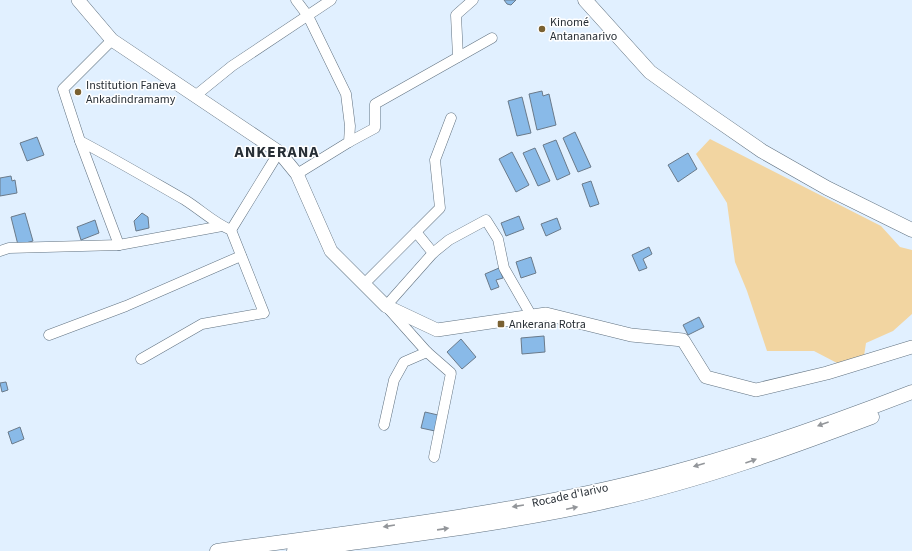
<svg xmlns="http://www.w3.org/2000/svg" width="912" height="551" font-family="'Source Sans 3',sans-serif">
<style>
.green{fill:#f2d5a1}
.building{fill:#89bae8;stroke:#6a7a8a}
.lines{fill:none;stroke-linecap:round;stroke-linejoin:round}
.minor-casing{stroke:#617281;stroke-width:11}
.tertiary-casing{stroke:#617281;stroke-width:14}
.secondary-casing{stroke:#617281;stroke-width:15}
.minor{stroke:#fff;stroke-width:10}
.tertiary{stroke:#fff;stroke-width:13}
.secondary{stroke:#fff;stroke-width:14}
.oneway{fill:#93969a}
.poi-dot{fill:#7a6132;stroke:#fff;stroke-width:1.5}
.labels{text-anchor:middle;stroke-width:3;stroke-linejoin:round;paint-order:stroke}
.poi-label{font-size:12px;fill:#272e35;stroke:#fff;text-anchor:start}
.street-label{font-size:12px;fill:#272e35;stroke:#fff}
.district-label{font-size:16px;font-weight:bold;letter-spacing:1px;fill:#272e35;stroke:#fff}
</style>
<rect width="100%" height="100%" fill="#e1f0ff"/>
<!-- green -->
<polygon class="green" points="710,139 881,226 900,247 912,250 912,314 893,331 866,343 864,356 837,363 814,351 767,351 747,291 735,262 727,203 696,154"/>
<!-- building -->
<g class="building">
<polygon points="504,0 516,0 511,5 507,4"/>
<polygon points="542,91 543,96 549,94 556,125 537,130 529,94"/>
<polygon points="522,97 531,133 517,136 508,101"/>
<polygon points="575,132 591,167 578,172 563,138"/>
<polygon points="37,137 44,155 27,161 20,143"/>
<polygon points="556,140 570,174 557,180 543,145"/>
<polygon points="535,148 550,181 538,186 523,153"/>
<polygon points="512,152 529,185 516,192 499,159"/>
<polygon points="688,153 697,169 678,182 668,165"/>
<polygon points="11,176 12,181 15,180 17,193 0,196 0,178"/>
<polygon points="591,181 599,204 590,207 582,184"/>
<polygon points="25,213 33,241 18,245 11,217"/>
<polygon points="142,213 148,217 149,228 136,231 134,221"/>
<polygon points="519,216 524,229 506,236 501,223"/>
<polygon points="557,218 561,229 546,236 541,224"/>
<polygon points="95,220 99,233 81,240 77,227"/>
<polygon points="649,247 652,254 643,259 647,268 639,271 632,255"/>
<polygon points="531,257 536,273 521,278 516,262"/>
<polygon points="499,268 503,278 496,280 499,287 491,290 485,274"/>
<polygon points="699,317 704,327 688,335 683,325"/>
<polygon points="544,336 545,352 522,354 521,338"/>
<polygon points="461,339 476,357 462,369 447,352"/>
<polygon points="6,382 8,390 2,392 0,383"/>
<polygon points="425,412 438,415 435,431 421,428"/>
<polygon points="20,427 24,439 12,444 8,432"/>
</g>
<g class="lines">
<!-- minor casing -->
<g class="minor-casing">
<g id="minor">
<polyline points="296,0 308,16 346,94 350,126 349,142 297,174"/>
<path d="M112,40L63,89L80,141C116,160 150,180 185,200C201,210 214,223 231,230L264,313L202,324L141,359"/>
<polyline points="458,57 456,15 473,0"/>
<polyline points="195,96 232,66 331,0"/>
<polyline points="80,141 119,245"/>
<polyline points="349,142 375,128 375,104 492,38"/>
<polyline points="231,230 279,152"/>
<polyline points="0,251 9,248 119,245 222,226"/>
<polyline points="433,253 449,240 486,220 498,239 504,268 531,315"/>
<polyline points="364,284 440,208 435,160 451,118"/>
<polyline points="49,335 126,306 241,256"/>
<polyline points="427,352 451,373 434,457"/>
<polyline points="384,425 394,380 404,362 427,352 386,306 433,253 416,232"/>
</g>
</g>
<!-- tertiary casing -->
<g class="tertiary-casing">
<polyline id="tertiary" points="78,0 112,40 279,152 297,174 331,251 386,306 437,330 546,314 631,335 683,340 706,377 756,390 827,373 912,347"/>
</g>
<!-- secondary casing -->
<g class="secondary-casing">
<g id="secondary">
<polyline points="585,0 650,72 707,113 762,151 827,188 912,230"/>
<path d="M217,551C367,530 521,513 667,474C750,452 832,423 912,392"/>
<path d="M294,551C400,536 508,524 613,500C702,480 787,449 872,417"/>
</g>
</g>
<!-- minor -->
<use href="#minor" class="minor"/>
<!-- tertiary -->
<use href="#tertiary" class="tertiary"/>
<!-- secondary -->
<use href="#secondary" class="secondary"/>
</g>
<!-- one-way arrows -->
<defs><path id="oneway-solid" d="M-6-.8H1V-3.2L6.5 0L1 3.2V.8H-6Z"/></defs>
<g class="oneway">
<use href="#oneway-solid" transform="translate(823 424) rotate(160)"/>
<use href="#oneway-solid" transform="translate(751 461) rotate(-20)"/>
<use href="#oneway-solid" transform="translate(699 465) rotate(164)"/>
<use href="#oneway-solid" transform="translate(518 506) rotate(171)"/>
<use href="#oneway-solid" transform="translate(572 508) rotate(-12)"/>
<use href="#oneway-solid" transform="translate(389 526) rotate(171)"/>
<use href="#oneway-solid" transform="translate(443 529) rotate(-8)"/>
</g>
<!-- markers -->
<g class="poi-dot">
<circle cx="542" cy="29" r="4"/>
<circle cx="78" cy="92" r="4"/>
<rect x="497" y="320" width="8" height="8" rx="2"/>
</g>
<g class="labels">
<!-- poi labels -->
<g class="poi-label">
<text x="550" y="26">Kinomé<tspan x="550" dy="14">Antananarivo</tspan></text>
<text x="86" y="89">Institution Faneva<tspan x="86" dy="14">Ankadindramamy</tspan></text>
<text x="509" y="328">Ankerana Rotra</text>
</g>
<!-- street labels -->
<g class="street-label">
<text transform="translate(570 495) rotate(-12)" y="4">Rocade d'Iarivo</text>
</g>
<!-- district labels -->
<g class="district-label">
<text x="277" y="157">ANKERANA</text>
</g>
</g>
</svg>
